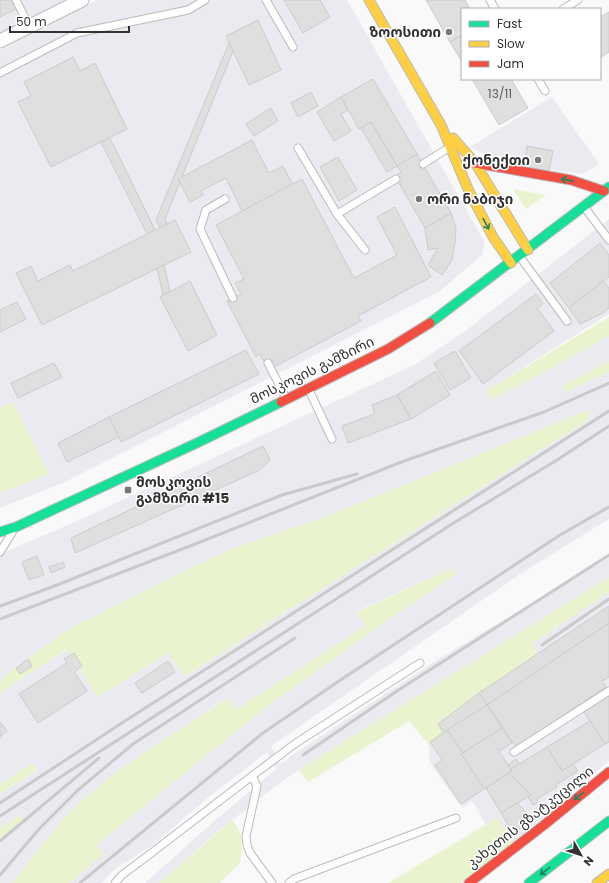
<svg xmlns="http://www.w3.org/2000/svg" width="609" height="883" font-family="Poppins,'Noto Sans Georgian',sans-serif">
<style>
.built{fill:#eaeaf0}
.green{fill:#e9f4ce}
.building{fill:#dfdfdf;stroke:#ccc}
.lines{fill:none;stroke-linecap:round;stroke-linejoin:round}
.lane-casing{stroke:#bbb;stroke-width:9}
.street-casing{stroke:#bbb;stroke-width:15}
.fast-casing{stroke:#bbb;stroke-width:11}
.slow-casing{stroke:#bbb;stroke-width:11}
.jam-casing{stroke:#bbb;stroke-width:11}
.lane{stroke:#fefefe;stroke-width:7}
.street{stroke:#fefefe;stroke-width:13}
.fast{stroke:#16e098;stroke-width:9}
.slow{stroke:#ffcf43;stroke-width:9}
.jam{stroke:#f24e42;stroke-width:9}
.rail{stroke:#cacacb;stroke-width:3}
.oneway{stroke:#258060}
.poi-dot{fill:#787878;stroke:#fff;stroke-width:1.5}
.labels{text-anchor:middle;stroke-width:3;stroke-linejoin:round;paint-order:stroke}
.number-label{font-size:12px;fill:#5e5e5f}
.poi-label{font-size:14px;font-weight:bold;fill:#323233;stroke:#fff;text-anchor:end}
.street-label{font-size:14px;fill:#323233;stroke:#fff}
</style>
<rect width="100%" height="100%" fill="#f9f9f9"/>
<!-- built -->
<g class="built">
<polygon points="0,0 68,0 0,33"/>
<polygon points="97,0 347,0 484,241 483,254 440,291 65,482 0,508 0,50"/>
<polygon points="552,97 599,164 583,174 504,164 470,147"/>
<polygon points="609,219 609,314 486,391 491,400 528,381 609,336 609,361 563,385 565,391 609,372 609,519 523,572 271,746 280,764 301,749 437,660 609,557 609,577 342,743 284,780 218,831 159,883 145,883 212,823 276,769 267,752 205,800 153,845 118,867 101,883 70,883 102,854 96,845 227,738 265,708 398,613 456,574 452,568 357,611 366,626 235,711 227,698 126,765 83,800 58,827 12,883 0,883 0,841 22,820 21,815 0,828 0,794 37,770 33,763 0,784 0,693 68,649 98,697 168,653 185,676 589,419 588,410 330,515 237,547 190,568 67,630 10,672 0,681 0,554 77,521 414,365 464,332"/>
<polygon points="609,592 609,761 513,843 497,818 486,825 472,801 462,808 430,763 429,745 438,724 479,693 537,654 531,644"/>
</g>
<!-- green -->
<g class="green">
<polygon points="513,189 546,195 526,209"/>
<polygon points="609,317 609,336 528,381 491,400 486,391"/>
<polygon points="609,361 609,372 565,392 563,385"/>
<polygon points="13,402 49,474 0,493 0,408"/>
<polygon points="588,410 589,419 185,676 168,653 98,697 67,649 0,693 0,681 10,672 67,630 190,568 237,547 330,515"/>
<path d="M452,568L457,574L398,613L265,708L96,845L103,854L70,883H12C35,855 56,824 83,800C127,760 179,731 228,698L235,710L365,626L357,612Z"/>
<polygon points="609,577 609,592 531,644 538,654 479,693 438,724 444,733 430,742 429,745 409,721 308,782 299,770 342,743"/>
<polygon points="33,763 37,770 0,794 0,784"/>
<polygon points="21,815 22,820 0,841 0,828"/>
<polygon points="497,818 513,843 462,883 388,883"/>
<path d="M232,820C245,835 242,844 240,863L219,883H159Z"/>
</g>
<!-- building -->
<g class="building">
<polygon points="0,0 11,0 16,9 0,17"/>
<polygon points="284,0 320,0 330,17 303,33"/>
<polygon points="426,0 465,0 470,9 462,9 462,35 450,42"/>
<polygon points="609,12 609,52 600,58 600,17"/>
<polygon points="258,20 281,70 249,85 226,36"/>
<polygon points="462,35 462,62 450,42"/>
<polygon points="229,43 233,51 165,219 167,224 160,228 156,220"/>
<polygon points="73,57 80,71 95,63 127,129 51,167 18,102 31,96 24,82"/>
<polygon points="373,79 417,154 397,166 371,122 359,129 341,97"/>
<polygon points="472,79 511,79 528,108 499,125"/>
<polygon points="311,92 318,106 298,117 291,103"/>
<polygon points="341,97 348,110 341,114 351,131 334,141 317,112"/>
<polygon points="271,108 278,121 254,136 246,124"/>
<polygon points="371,122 397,166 387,172 361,128"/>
<polygon points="110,138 155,230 147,234 101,142"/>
<polygon points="252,140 269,173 283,166 293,185 242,211 226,178 201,191 203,195 190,202 178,179"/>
<polygon points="527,146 553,151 549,171 524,167"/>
<polygon points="417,154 451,213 425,228 395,176 401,172 397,166"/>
<polygon points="338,157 357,190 339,201 320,167"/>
<polygon points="302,179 354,278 397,255 377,217 395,207 431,277 358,316 361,321 276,366 273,360 265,364 260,354 256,357 227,301 241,294 235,283 244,279 216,225"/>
<polygon points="451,213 456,228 455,243 452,260 442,275 428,265 438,248 428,250 425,228"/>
<polygon points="175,220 191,252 42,325 16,273 31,266 38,281 70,265 73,271"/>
<polygon points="600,243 609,255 609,277 569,308 550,283"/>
<polygon points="164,265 170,291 163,295 157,268"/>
<polygon points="190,281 217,335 188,351 160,297"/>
<polygon points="603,281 609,288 609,308 603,313 580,324 569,308"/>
<polygon points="536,294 543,304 537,308 554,331 483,384 459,351"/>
<polygon points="17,302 26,319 0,332 0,310"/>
<polygon points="246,350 259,374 121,442 109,417"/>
<polygon points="455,351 471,378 450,390 434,363"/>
<polygon points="54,363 62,377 18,398 11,383"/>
<polygon points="436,371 450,395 411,419 397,395"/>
<polygon points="397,395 411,419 348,443 342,426 375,414 372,405"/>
<polygon points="109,417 119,437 67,462 58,443"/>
<polygon points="263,446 270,460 258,471 75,553 71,538"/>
<polygon points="37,556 44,575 29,580 22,562"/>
<polygon points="63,562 65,567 51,573 49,567"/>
<polygon points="609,606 609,623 487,705 479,693"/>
<polygon points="609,623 609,677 602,681 606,687 516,747 487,705"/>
<polygon points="74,653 82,666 74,672 87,691 38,723 19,694 67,663 64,659"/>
<polygon points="28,659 32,666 20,674 16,668"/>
<polygon points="168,661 175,672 142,693 135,683"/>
<polygon points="479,693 487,705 444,733 438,724"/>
<polygon points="609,696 609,742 605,744 584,712"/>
<polygon points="487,705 502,728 463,753 447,730"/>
<polygon points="590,721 605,744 562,771 547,747"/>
<polygon points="0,722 7,731 0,737"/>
<polygon points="502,728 512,743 499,751 512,771 484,789 461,754"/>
<polygon points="447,730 463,753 461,754 484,789 461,804 435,765 442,760 430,742"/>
<polygon points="547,747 562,771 573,764 578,771 556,785 557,787 537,799 538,802 533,805 528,796 531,795 509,773 512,771 511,769"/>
<polygon points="516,759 519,764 511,769 508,765"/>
<polygon points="509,773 531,795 501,813 486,788"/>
<polygon points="517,803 532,818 514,834 501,813"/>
</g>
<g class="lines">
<!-- lane casing -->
<g class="lane-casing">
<g id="lane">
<polyline points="16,0 29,26"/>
<polyline points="266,0 293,47"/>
<polyline points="490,0 495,9"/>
<polyline points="563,9 578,0"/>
<polyline points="0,73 77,33 188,10 205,0"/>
<polyline points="538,79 545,91"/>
<polyline points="298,148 337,214 365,250"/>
<polyline points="423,164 450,147"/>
<polyline points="225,199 206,210 200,229 233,298"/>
<polyline points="585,208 609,240"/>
<polyline points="337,214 396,179"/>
<polyline points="520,257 567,321"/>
<polyline points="268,363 286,398"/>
<polyline points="309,390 332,439"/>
<polyline points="0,552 12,533"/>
<polyline points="514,752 609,691"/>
<polyline points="252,776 296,743 420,663"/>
<polyline points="115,883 122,875 150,854 252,776 257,786 246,836 247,845 250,853 272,883"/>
<polyline points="289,883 294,879 456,818"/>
</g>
</g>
<!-- street casing -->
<g class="street-casing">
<polyline id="street" points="0,41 82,0"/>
</g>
<!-- fast casing -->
<g class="fast-casing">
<g id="fast">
<polyline points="430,323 609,187"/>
<polyline points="0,532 16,527 199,442 281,402"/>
<polyline points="529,883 609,821"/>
</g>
</g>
<!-- slow casing -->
<g class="slow-casing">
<g id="slow">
<polyline points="369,0 441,125 468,189 493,237 511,263"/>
<polyline points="453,138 475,163 528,250"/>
<polyline points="597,883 609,874"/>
</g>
</g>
<!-- jam casing -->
<g class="jam-casing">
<g id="jam">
<polyline points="475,163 571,180 604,191"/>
<polyline points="281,402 388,349 430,323"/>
<polyline points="469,883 544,825 609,772"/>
</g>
</g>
<!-- lane -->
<use href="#lane" class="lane"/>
<!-- street -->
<use href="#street" class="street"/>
<!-- fast -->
<use href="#fast" class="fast"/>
<!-- slow -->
<use href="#slow" class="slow"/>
<!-- jam -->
<use href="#jam" class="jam"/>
<!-- rail -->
<g class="rail">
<polyline points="0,606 52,587 282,495 357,474"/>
<polyline points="0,619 190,546 404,461 544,412 609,383"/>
<polyline points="542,645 609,599"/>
<polyline points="303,755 397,691 609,555"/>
<polyline points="0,803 128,719 609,411"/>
<polyline points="0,816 452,524 557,460 609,426"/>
<polyline points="0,841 99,758"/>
<polyline points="0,875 39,829 78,790 133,744 295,638"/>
<polyline points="80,883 263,733 339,681 560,535 609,507"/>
</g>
</g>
<!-- one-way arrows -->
<defs><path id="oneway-shaft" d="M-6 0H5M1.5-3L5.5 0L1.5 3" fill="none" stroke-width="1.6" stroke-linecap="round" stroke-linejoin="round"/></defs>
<g class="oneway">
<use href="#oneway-shaft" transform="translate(567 180) rotate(-169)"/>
<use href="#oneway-shaft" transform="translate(486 224) rotate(62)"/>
<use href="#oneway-shaft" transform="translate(579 796) rotate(141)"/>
<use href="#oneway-shaft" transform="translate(545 871) rotate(142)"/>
</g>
<!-- markers -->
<g class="poi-dot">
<circle cx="449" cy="32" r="4"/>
<circle cx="538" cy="160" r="4"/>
<circle cx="419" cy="199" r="4"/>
<rect x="124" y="486" width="8" height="8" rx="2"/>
</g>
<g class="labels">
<!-- number labels -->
<g class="number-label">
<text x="500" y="98">13/11</text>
</g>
<!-- poi labels -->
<g class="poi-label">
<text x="441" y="37">ზოოსითი</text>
<text x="530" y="165">ქონექთი</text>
<text x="427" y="204" text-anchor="start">ორი ნაბიჯი</text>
<text x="136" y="487" text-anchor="start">მოსკოვის<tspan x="136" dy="16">გამზირი #15</tspan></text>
</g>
<!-- street labels -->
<g class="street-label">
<text transform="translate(312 370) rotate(-26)" y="5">მოსკოვის გამზირი</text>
<text transform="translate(530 817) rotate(-38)" y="5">კახეთის გზატკეცილი</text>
</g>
</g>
<!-- legend -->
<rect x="461" y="8" width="140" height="72" fill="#ffffff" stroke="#adadad"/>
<rect x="469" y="21" width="20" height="6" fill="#16e098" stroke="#adadad"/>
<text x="497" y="28" font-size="12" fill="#323233">Fast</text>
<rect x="469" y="41" width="20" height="6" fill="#ffcf43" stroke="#adadad"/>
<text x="497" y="48" font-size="12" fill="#323233">Slow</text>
<rect x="469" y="61" width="20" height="6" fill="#f24e42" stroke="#adadad"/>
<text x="497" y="68" font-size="12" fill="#323233">Jam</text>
<!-- north arrow -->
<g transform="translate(581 855) rotate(129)" stroke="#ffffff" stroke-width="3" paint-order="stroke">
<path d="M0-3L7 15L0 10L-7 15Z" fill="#323233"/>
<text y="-6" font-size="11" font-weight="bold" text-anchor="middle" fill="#323233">N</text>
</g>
<!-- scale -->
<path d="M10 26v6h119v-6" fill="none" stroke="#323233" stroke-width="2"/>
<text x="16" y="26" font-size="12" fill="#323233" stroke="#ffffff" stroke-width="3" paint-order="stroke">50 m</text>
</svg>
